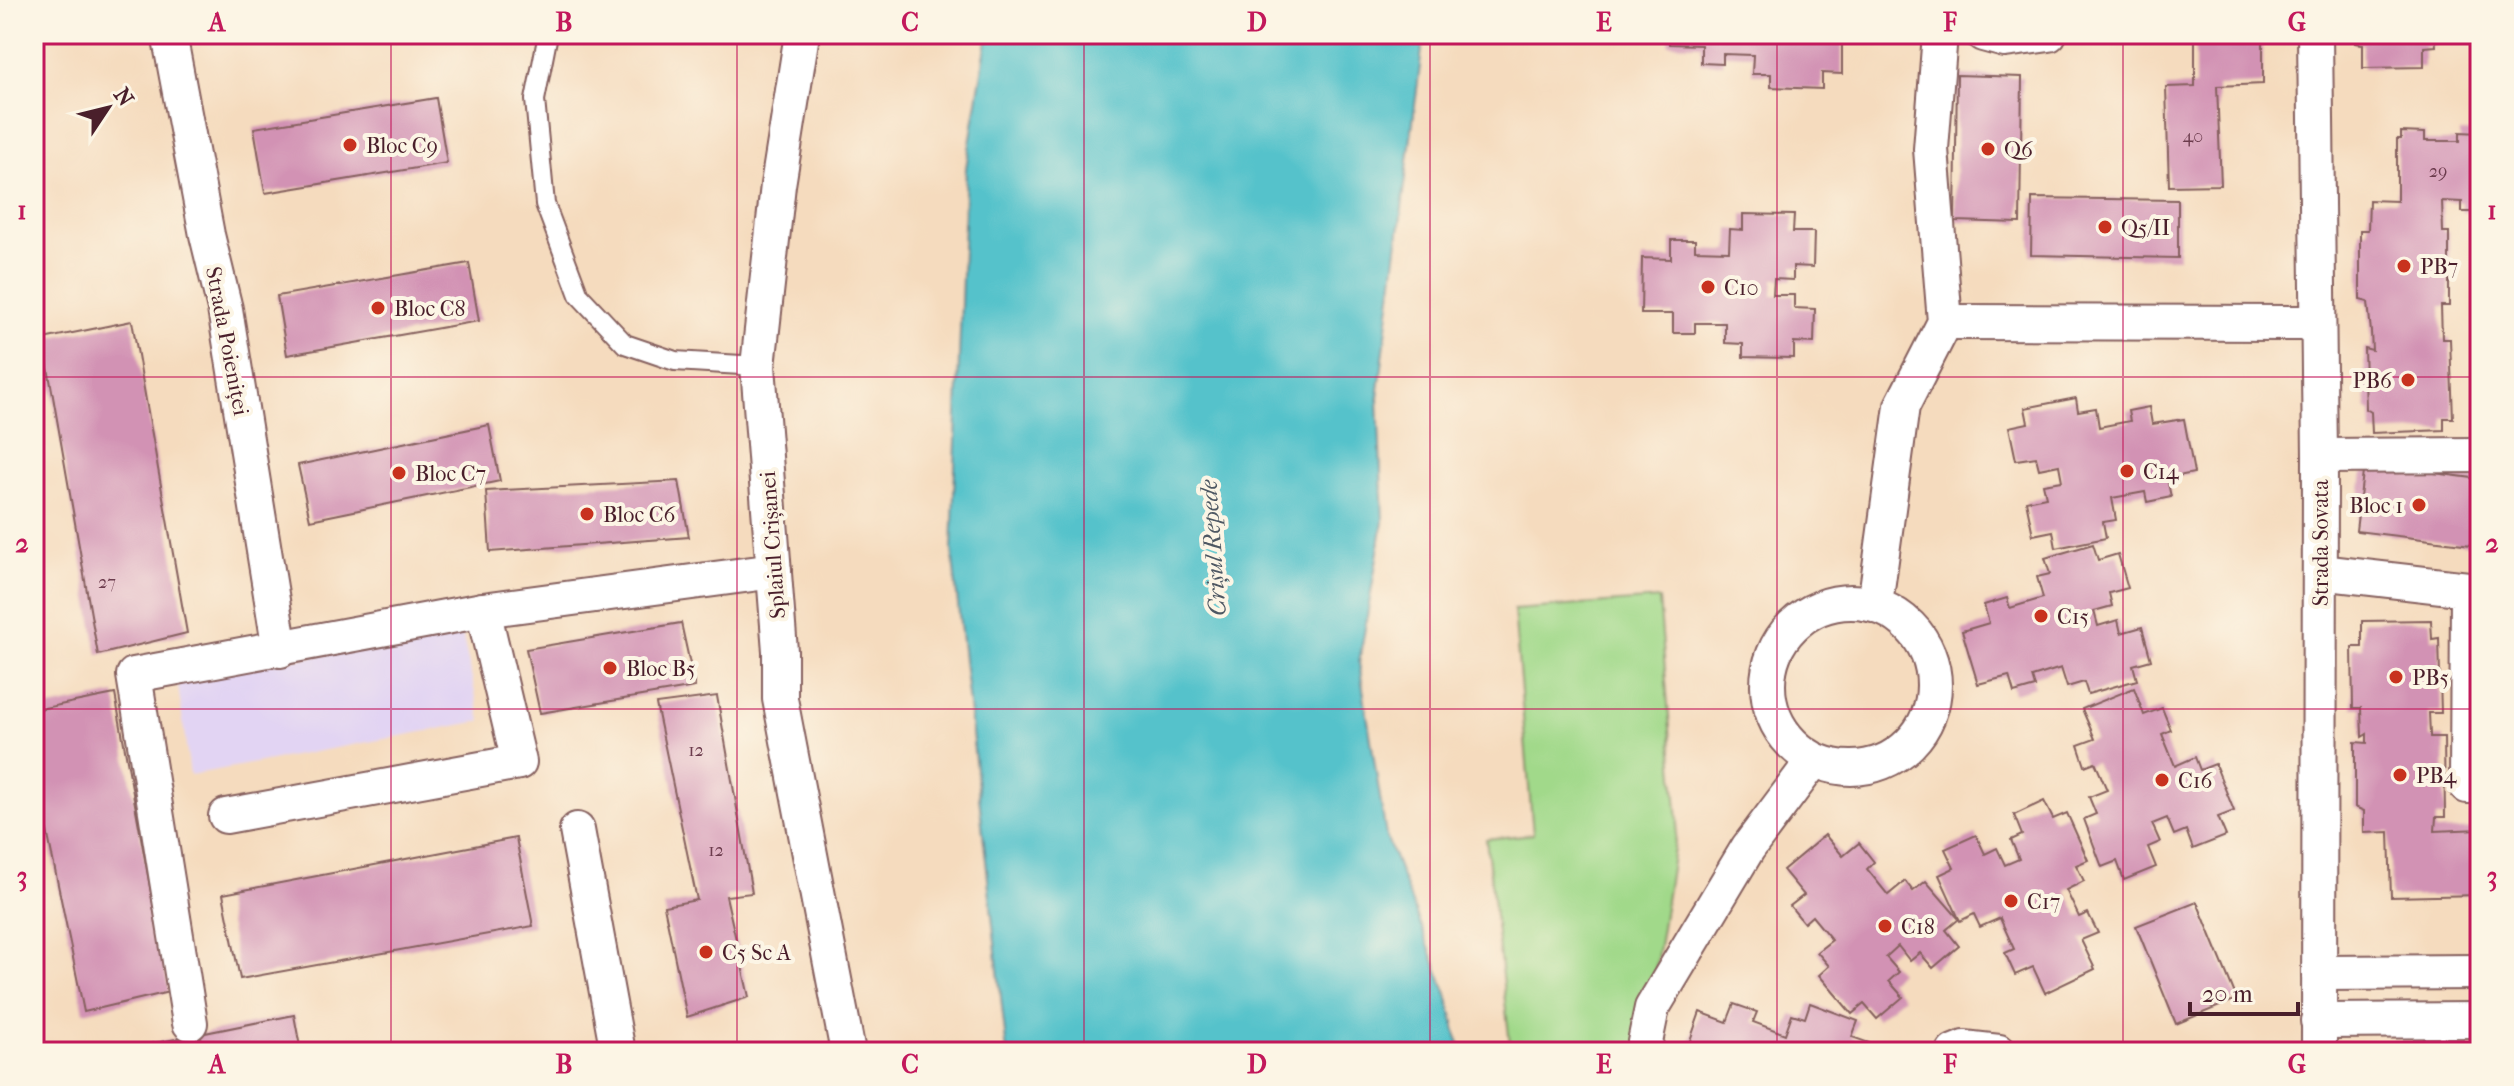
<svg xmlns="http://www.w3.org/2000/svg" width="2514" height="1086" font-family="'IM FELL French Canon',serif">
<style>
.built{fill:#e2d4f3}
.green{fill:#a1d98a;stroke:#767c5a;stroke-width:2}
.water{fill:#54c2cb;stroke:#4f707b;stroke-width:2}
.building{fill:#d292b4}
.lines{fill:none;stroke-linecap:round;stroke-linejoin:round}
.lane-casing{stroke:#86615e;stroke-width:22}
.street-casing{stroke:#86615e;stroke-width:38}
.lane{stroke:#fff;stroke-width:18}
.street{stroke:#fff;stroke-width:34}
.grid{fill:none;stroke:#c2185b;stroke-width:2;stroke-opacity:0.55}
.poi-dot{fill:#c8321e;stroke:#fcf5e5;stroke-width:3}
.labels{text-anchor:middle;stroke-width:8;stroke-linejoin:round;paint-order:stroke}
.number-label{font-size:18px;fill:#6c3c4d}
.poi-label{font-size:22px;fill:#4a1f2b;stroke:#fcf5e5;text-anchor:start}
.street-label{font-size:22px;fill:#4a1f2b;stroke:#fcf5e5}
.water-label{font-size:24px;font-style:italic;fill:#4e5863;stroke:#fcf5e5}
.neatline{fill:none;stroke:#c2185b;stroke-width:3}
.grid-label{font-size:26px;text-anchor:middle;font-weight:bold;fill:#c2185b}
</style>
<rect width="100%" height="100%" fill="#fcf5e5"/>
<filter id="ink" filterUnits="userSpaceOnUse"><feTurbulence type="fractalNoise" baseFrequency=".0125" numOctaves="2"/><feDisplacementMap in="SourceGraphic" scale="16" xChannelSelector="R" yChannelSelector="G"/><feConvolveMatrix kernelMatrix="1 2 1 2 8 2 1 2 1" color-interpolation-filters="sRGB"/></filter>
<filter id="wash" filterUnits="userSpaceOnUse"><feTurbulence type="fractalNoise" baseFrequency=".006" numOctaves="4" result="noise"/><feDisplacementMap in="SourceGraphic" scale="32" xChannelSelector="R" yChannelSelector="G"/><feGaussianBlur stdDeviation="1.8" result="paint"/><feColorMatrix in="noise" values="0 0 0 0 0 0 0 0 0 0 0 0 0 0 0 0 0 1.4 0 .05"/><feComposite in="paint" operator="in"/></filter>
<g filter="url(#wash)">
<rect width="100%" height="100%" fill="#f5dbbe"/>
<!-- built -->
<polygon class="built" points="462,633 481,721 190,775 177,678"/>
<!-- green -->
<polygon class="green" points="1659,599 1678,822 1643,1052 1511,1052 1486,839 1533,834 1514,610"/>
<!-- water -->
<polygon class="water" points="988,34 1424,34 1378,398 1383,522 1359,663 1386,836 1447,994 1461,1052 1007,1052 952,550 966,168"/>
<g id="blocks">
<!-- building -->
<g class="building">
<polygon points="1669,34 1822,34 1822,39 1842,40 1842,74 1822,73 1822,89 1771,87 1771,74 1752,74 1753,55 1723,54 1723,64 1701,63 1701,45 1669,44"/>
<polygon points="2195,34 2263,34 2263,84 2217,86 2221,185 2169,186 2166,87 2195,86"/>
<polygon points="2355,34 2435,34 2436,46 2424,47 2424,67 2363,68 2363,44 2355,43"/>
<polygon points="1957,75 2022,77 2020,223 1955,221"/>
<polygon points="436,98 447,163 265,193 254,128"/>
<polygon points="2401,132 2425,133 2425,141 2460,141 2460,132 2480,133 2480,203 2478,212 2462,212 2462,202 2442,201 2443,232 2449,232 2449,306 2441,306 2442,339 2450,339 2453,418 2444,418 2444,430 2372,433 2371,412 2366,409 2364,348 2372,350 2371,332 2368,302 2360,300 2360,230 2368,230 2369,200 2397,201 2397,139 2401,139"/>
<polygon points="2032,198 2178,200 2178,258 2031,255"/>
<polygon points="1743,214 1794,215 1793,232 1814,232 1813,267 1793,266 1793,280 1774,279 1773,295 1794,295 1794,308 1815,309 1814,343 1794,342 1794,358 1743,357 1743,344 1725,343 1725,323 1695,323 1695,333 1673,333 1673,314 1641,314 1642,258 1671,259 1671,240 1695,240 1695,250 1729,251 1730,229 1743,230"/>
<polygon points="469,263 479,321 287,355 277,296"/>
<polygon points="132,321 187,633 98,655 43,339"/>
<polygon points="2076,398 2078,411 2096,408 2099,427 2130,421 2128,411 2149,407 2152,424 2184,419 2194,473 2167,478 2171,497 2147,502 2145,492 2112,498 2116,520 2103,522 2106,538 2056,548 2053,531 2033,535 2026,501 2046,497 2043,484 2062,481 2059,465 2039,469 2036,457 2016,460 2009,427 2028,423 2025,408"/>
<polygon points="489,425 500,481 310,520 298,465"/>
<polygon points="2364,464 2480,479 2480,546 2356,531"/>
<polygon points="679,481 689,537 490,552 486,491"/>
<polygon points="2093,544 2098,560 2118,554 2128,588 2109,593 2112,606 2094,611 2098,626 2118,620 2121,633 2142,627 2151,660 2133,665 2137,680 2088,694 2084,682 2067,687 2061,668 2032,677 2035,687 2014,693 2009,676 1978,684 1962,631 1989,623 1984,605 2007,598 2010,608 2043,598 2037,577 2050,574 2045,558"/>
<polygon points="2431,620 2432,639 2439,638 2441,713 2429,713 2430,734 2430,737 2444,737 2445,817 2436,817 2435,831 2480,829 2480,895 2391,897 2389,832 2364,833 2364,811 2355,807 2355,742 2367,743 2367,734 2362,737 2361,708 2353,708 2352,647 2362,647 2362,621"/>
<polygon points="681,623 695,687 540,713 526,649"/>
<polygon points="2134,688 2144,715 2162,708 2171,730 2162,734 2175,766 2195,757 2200,770 2215,764 2234,811 2218,817 2226,836 2193,849 2186,830 2174,835 2167,818 2152,824 2160,842 2148,847 2156,867 2124,880 2117,861 2102,867 2084,819 2096,814 2089,797 2107,790 2095,762 2085,766 2078,745 2095,739 2082,709"/>
<polygon points="115,694 169,992 84,1012 34,767 34,710"/>
<polygon points="717,696 752,893 726,896 749,997 687,1017 664,906 697,900 656,704"/>
<polygon points="2044,801 2053,819 2067,813 2088,860 2076,865 2084,881 2066,890 2079,917 2088,913 2098,933 2081,940 2095,969 2045,993 2033,967 2015,975 2005,953 2014,949 2000,918 1980,927 1974,914 1960,921 1939,875 1954,868 1945,849 1976,835 1985,854 1997,848 2005,865 2019,859 2011,840 2022,835 2014,815"/>
<polygon points="1825,835 1843,856 1859,843 1874,862 1867,869 1888,895 1905,881 1913,891 1926,881 1959,919 1946,930 1959,946 1933,968 1920,953 1910,961 1898,946 1886,957 1899,972 1889,981 1903,997 1877,1019 1864,1004 1852,1014 1819,975 1829,966 1817,952 1832,940 1812,916 1804,923 1790,906 1804,895 1783,870"/>
<polygon points="516,838 533,926 240,979 223,894"/>
<polygon points="2197,902 2237,999 2176,1024 2136,926"/>
<polygon points="1810,1003 1858,1021 1852,1037 1872,1044 1869,1052 1686,1052 1700,1012 1727,1022 1734,1004 1757,1012 1753,1022 1785,1034 1792,1014 1805,1018"/>
<polygon points="294,1015 301,1052 116,1052 116,1051"/>
</g>
</g>
</g>
<g filter="url(#ink)">
<use href="#blocks" fill-opacity="0" stroke="#86615e" stroke-width="2"/>
<g class="lines">
<!-- lane casing -->
<g class="lane-casing">
<polyline id="lane" points="548,34 535,100 545,204 579,295 625,344 675,361 758,366"/>
</g>
<!-- street casing -->
<g class="street-casing">
<g id="street">
<polyline points="169,34 207,235 225,309 280,650"/>
<polyline points="802,34 778,185 758,366 780,651 780,699 848,1052"/>
<polyline points="1983,34 2005,40 2049,34"/>
<polyline points="2315,34 2320,456 2319,1052"/>
<polyline points="1945,322 2318,323"/>
<polyline points="2320,456 2480,455"/>
<polyline points="2320,572 2468,589 2467,786 2480,786"/>
<circle cx="1851" cy="685" r="83"/>
<polyline points="1875,604 1902,406 1945,322 1931,149 1940,34"/>
<polyline points="226,816 519,762 483,610"/>
<polyline points="577,830 618,1052"/>
<polyline points="2319,973 2480,972"/>
<polyline points="2318,1021 2480,1020"/>
<polyline points="190,1023 134,675 483,610 774,571"/>
<polyline points="1643,1052 1652,1008 1748,848 1813,761"/>
<polyline points="1954,1052 1964,1048 1999,1052"/>
</g>
</g>
<!-- lane -->
<use href="#lane" class="lane"/>
<!-- street -->
<use href="#street" class="street"/>
</g>
</g>
<!-- grid -->
<path class="grid" d="M391,34V1052M737,34V1052M1084,34V1052M1430,34V1052M1777,34V1052M2123,34V1052M34,377H2480M34,709H2480"/>
<!-- markers -->
<g class="poi-dot">
<circle cx="350" cy="145" r="8"/>
<circle cx="1988" cy="149" r="8"/>
<circle cx="2105" cy="227" r="8"/>
<circle cx="2404" cy="266" r="8"/>
<circle cx="1708" cy="287" r="8"/>
<circle cx="378" cy="308" r="8"/>
<circle cx="2408" cy="380" r="8"/>
<circle cx="2127" cy="471" r="8"/>
<circle cx="399" cy="473" r="8"/>
<circle cx="2419" cy="505" r="8"/>
<circle cx="587" cy="514" r="8"/>
<circle cx="2041" cy="616" r="8"/>
<circle cx="610" cy="668" r="8"/>
<circle cx="2396" cy="677" r="8"/>
<circle cx="2400" cy="775" r="8"/>
<circle cx="2162" cy="780" r="8"/>
<circle cx="2011" cy="901" r="8"/>
<circle cx="1885" cy="926" r="8"/>
<circle cx="706" cy="952" r="8"/>
</g>
<g class="labels">
<!-- number labels -->
<g class="number-label">
<text x="2193" y="142">40</text>
<text x="2438" y="177">29</text>
<text x="107" y="588">27</text>
<text x="696" y="756">12</text>
<text x="716" y="856">12</text>
</g>
<!-- poi labels -->
<g class="poi-label">
<text x="366" y="153">Bloc C9</text>
<text x="2004" y="157">Q6</text>
<text x="2121" y="235">Q5/II</text>
<text x="2420" y="274">PB7</text>
<text x="1724" y="295">C10</text>
<text x="394" y="316">Bloc C8</text>
<text x="2392" y="388" text-anchor="end">PB6</text>
<text x="2143" y="479">C14</text>
<text x="415" y="481">Bloc C7</text>
<text x="2403" y="513" text-anchor="end">Bloc 1</text>
<text x="603" y="522">Bloc C6</text>
<text x="2057" y="624">C15</text>
<text x="626" y="676">Bloc B5</text>
<text x="2412" y="685">PB5</text>
<text x="2416" y="783">PB4</text>
<text x="2178" y="788">C16</text>
<text x="2027" y="909">C17</text>
<text x="1901" y="934">C18</text>
<text x="722" y="960">C5 Sc A</text>
</g>
<!-- street labels -->
<g class="street-label">
<text transform="translate(228 341) rotate(79)" y="8">Strada Poieniței</text>
<text transform="translate(2320 543) rotate(-90)" y="8">Strada Sovata</text>
<text transform="translate(772 545) rotate(-94)" y="8">Splaiul Crișanei</text>
</g>
<!-- water labels -->
<g class="water-label">
<text transform="translate(1213 548) rotate(-94)" y="8">Crișul Repede</text>
</g>
</g>
<!-- margin -->
<rect width="2514" height="1086" fill="none" stroke="#fcf5e5" stroke-width="88"/>
<!-- north arrow -->
<g transform="translate(108 108) rotate(55)" stroke="#fcf5e5" stroke-width="6" paint-order="stroke">
<path d="M0-6L14 30L0 20L-14 30Z" fill="#4a1f2b"/>
<text y="-12" font-size="22" font-weight="bold" text-anchor="middle" fill="#4a1f2b">N</text>
</g>
<!-- scale -->
<path d="M2190 1002v12h108v-12" fill="none" stroke="#4a1f2b" stroke-width="4"/>
<text x="2202" y="1002" font-size="24" fill="#4a1f2b" stroke="#fcf5e5" stroke-width="6" paint-order="stroke">20 m</text>
<rect x="44" y="44" width="2426" height="998" class="neatline"/>
<g class="grid-label">
<text x="217" y="31">A</text>
<text x="564" y="31">B</text>
<text x="910" y="31">C</text>
<text x="1257" y="31">D</text>
<text x="1604" y="31">E</text>
<text x="1950" y="31">F</text>
<text x="2297" y="31">G</text>
<text x="22" y="219">1</text>
<text x="2492" y="219">1</text>
<text x="22" y="552">2</text>
<text x="2492" y="552">2</text>
<text x="22" y="885">3</text>
<text x="2492" y="885">3</text>
<text x="217" y="1073">A</text>
<text x="564" y="1073">B</text>
<text x="910" y="1073">C</text>
<text x="1257" y="1073">D</text>
<text x="1604" y="1073">E</text>
<text x="1950" y="1073">F</text>
<text x="2297" y="1073">G</text>
</g>
</svg>
